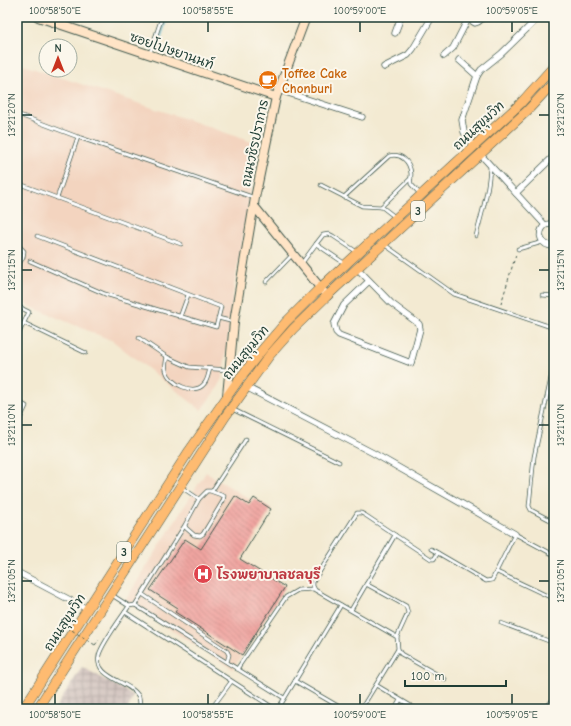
<svg xmlns="http://www.w3.org/2000/svg" width="571" height="726" font-family="'Comic Neue','Playpen Sans Thai',sans-serif">
<style>
.built{fill:#f3d4bf}
.industrial{fill:url(#industrial-grid)}
.lines{fill:none;stroke-linecap:round;stroke-linejoin:round}
.stream{stroke:#57bcd6;stroke-width:2}
.building{fill:url(#building-back-hatch)}
.lane-casing{stroke:#3f574c;stroke-width:4.5}
.street-casing{stroke:#3f574c;stroke-width:7}
.secondary-casing{stroke:#3f574c;stroke-width:10}
.primary-casing{stroke:#3f574c;stroke-width:10}
.path{stroke:#3f574c;stroke-width:1;stroke-dasharray:3 3;stroke-linecap:butt}
.lane{stroke:#fff;stroke-width:3}
.street{stroke:#fff;stroke-width:5.5}
.secondary{stroke:#ffe4c6;stroke-width:8}
.primary{stroke:#febb71;stroke-width:9}
.path-bridge{stroke:#3f574c;stroke-width:1;stroke-dasharray:3 3;stroke-linecap:butt}
.ticks{fill:none;stroke:#1f3d34;stroke-width:1.5}
.labels{text-anchor:middle;stroke-width:4;stroke-linejoin:round;paint-order:stroke}
.shield{fill:#fbf7ec;stroke:#61756b;stroke-width:1}
.shield-label{font-size:12px;font-weight:bold;fill:#1f3d34}
.street-label{font-size:13px;fill:#1f3d34;stroke:#fbf7ec}
.food-label{font-size:13px;font-weight:bold;fill:#c56008;stroke:#fbf7ec;text-anchor:start}
.health-label{font-size:13px;font-weight:bold;fill:#be3a42;stroke:#fbf7ec;text-anchor:start}
.neatline{fill:none;stroke:#1f3d34;stroke-width:1.5}
.ticks-label{font-size:10px;text-anchor:middle;fill:#1f3d34}
</style>
<defs>
<pattern id="industrial-grid" width="8" height="8" patternUnits="userSpaceOnUse"><rect width="8" height="8" fill="#cfc0bb"/><path d="M0 4h8M4 0v8" fill="none" stroke="#a79d99"/></pattern>
<pattern id="building-back-hatch" width="6" height="6" patternUnits="userSpaceOnUse"><rect width="6" height="6" fill="#f0a4a0"/><path d="M-1 5l2 2M0 0l6 6M5-1l2 2" fill="none" stroke="#c28783"/></pattern>
</defs>
<rect width="100%" height="100%" fill="#fbf7ec"/>
<filter id="ink" filterUnits="userSpaceOnUse"><feTurbulence type="fractalNoise" baseFrequency=".025" numOctaves="2"/><feDisplacementMap in="SourceGraphic" scale="8" xChannelSelector="R" yChannelSelector="G"/><feConvolveMatrix kernelMatrix="1 2 1 2 8 2 1 2 1" color-interpolation-filters="sRGB"/></filter>
<filter id="wash" filterUnits="userSpaceOnUse"><feTurbulence type="fractalNoise" baseFrequency=".012" numOctaves="4" result="noise"/><feDisplacementMap in="SourceGraphic" scale="16" xChannelSelector="R" yChannelSelector="G"/><feGaussianBlur stdDeviation="0.9" result="paint"/><feColorMatrix in="noise" values="0 0 0 0 0 0 0 0 0 0 0 0 0 0 0 0 0 1.4 0 .05"/><feComposite in="paint" operator="in"/></filter>
<g filter="url(#wash)">
<rect width="100%" height="100%" fill="#f3ead2"/>
<!-- built -->
<g class="built">
<polygon points="17,63 198,123 257,144 248,208 234,286 223,375 219,386 201,410 113,341 17,301"/>
<polygon points="206,472 271,513 242,560 285,587 233,669 125,601"/>
</g>
<!-- industrial -->
<polygon class="industrial" points="82,667 133,695 128,709 55,709"/>
<g class="lines">
<!-- stream -->
<polyline class="stream" points="157,49 167,17"/>
</g>
<g id="blocks">
<!-- building -->
<polygon class="building" points="235,496 249,505 254,498 271,509 240,559 285,587 242,655 175,612 178,608 150,590 185,539 201,549"/>
</g>
</g>
<g filter="url(#ink)">
<use href="#blocks" fill-opacity="0" stroke="#3f574c" stroke-width="1"/>
<g class="lines">
<!-- lane casing -->
<g class="lane-casing">
<g id="lane">
<polyline points="150,53 162,17"/>
<polyline points="17,114 78,137 255,198"/>
<polyline points="17,183 181,244"/>
<polyline points="321,185 362,206 382,207 395,217"/>
<path d="M344,197L389,156C401,153 410,161 411,174C411,177 410,181 411,184L420,194"/>
<polyline points="57,198 78,137"/>
<polyline points="381,207 411,178"/>
<path d="M476,236C482,213 489,190 490,166"/>
<polyline points="17,244 24,251 23,258 17,266"/>
<polyline points="385,245 454,294 554,328"/>
<polyline points="518,249 543,242"/>
<polyline points="30,261 105,294 216,327 221,307 37,236"/>
<polyline points="302,263 316,244"/>
<polyline points="344,263 316,244 323,235 329,234 333,236 357,252"/>
<polyline points="266,282 293,254"/>
<polyline points="542,295 554,296"/>
<polyline points="17,306 29,312 17,337"/>
<polyline points="180,317 188,295"/>
<polyline points="218,318 234,322"/>
<polyline points="24,323 86,353"/>
<polyline points="139,338 167,357 189,367 228,370"/>
<path d="M167,357C166,361 165,366 166,370C169,384 194,396 204,384C208,380 208,374 210,369"/>
<polyline points="554,364 534,457 529,506 531,510 554,522"/>
<polyline points="17,401 26,406 17,425"/>
<polyline points="232,409 339,462"/>
<polyline points="181,487 199,499"/>
<polyline points="212,491 246,439"/>
<polyline points="431,549 486,581 492,580 515,534 554,555"/>
<polyline points="438,553 434,559 431,559 365,515 361,513 357,513 313,582 313,586 315,590 397,637 398,649 401,654 445,679"/>
<polyline points="497,572 554,599"/>
<polyline points="366,584 406,606 408,613 397,637"/>
<polyline points="142,594 227,651 229,655 227,662"/>
<polyline points="112,595 129,606 135,605 284,698"/>
<polyline points="135,605 185,525 199,499 207,491 210,491 224,496 223,501 203,534 200,536 194,535 186,528 185,525"/>
<path d="M129,606C122,617 102,643 99,655C93,678 131,681 139,697C140,701 140,705 140,709"/>
<polyline points="351,610 395,535"/>
<polyline points="125,612 275,709"/>
<polyline points="501,623 554,643"/>
<polyline points="237,669 286,597 298,590 314,589"/>
<polyline points="295,681 343,709"/>
<polyline points="376,685 416,709"/>
<polyline points="214,705 231,682"/>
<polyline points="278,709 341,605"/>
<polyline points="361,709 398,649"/>
<polyline points="395,709 400,700"/>
</g>
</g>
<!-- street casing -->
<g class="street-casing">
<g id="street">
<polyline points="465,17 475,23 478,22 484,17"/>
<polyline points="395,33 401,17"/>
<polyline points="444,56 453,48 468,19"/>
<polyline points="459,60 477,76"/>
<polyline points="384,67 408,55 413,49 432,17"/>
<polyline points="279,90 362,117"/>
<polyline points="474,147 464,132 462,120 477,76 481,70 501,54 539,17"/>
<polyline points="480,154 545,225"/>
<polyline points="516,193 554,156"/>
<path d="M554,223L545,225C536,234 541,246 554,246"/>
<polyline points="357,268 391,303 419,324 420,329 411,363 339,335 336,332 334,324 344,305 369,281"/>
<polyline points="246,387 373,453 515,534"/>
<polyline points="17,572 87,609"/>
<polyline points="547,709 554,700"/>
</g>
</g>
<!-- secondary casing -->
<g class="secondary-casing">
<g id="secondary">
<polyline points="38,17 276,97"/>
<polyline points="254,206 327,296"/>
<polyline points="227,396 234,322 255,198 276,97 306,17"/>
</g>
</g>
<!-- primary casing -->
<g class="primary-casing">
<g id="primary">
<polyline points="23,709 189,451 240,378 262,350 286,322 320,288 520,104 554,66"/>
<polyline points="37,709 225,417 269,356 293,329 327,296 527,111 554,82"/>
</g>
</g>
<!-- path -->
<g class="path">
<polyline points="501,304 516,254"/>
<polyline points="95,645 99,640"/>
</g>
<!-- lane -->
<use href="#lane" class="lane"/>
<!-- street -->
<use href="#street" class="street"/>
<!-- secondary -->
<use href="#secondary" class="secondary"/>
<!-- primary -->
<use href="#primary" class="primary"/>
<!-- path-bridge -->
<polyline class="path-bridge" points="67,627 95,645"/>
</g>
</g>
<!-- ticks -->
<path class="ticks" d="M55,22V32M208,22V32M360,22V32M512,22V32M22,115H32M539,115H549M22,270H32M539,270H549M22,425H32M539,425H549M22,581H32M539,581H549M55,694V704M208,694V704M360,694V704M512,694V704"/>
<!-- icons -->
<defs>
<g id="cafe-disc" transform="scale(1)"><circle r="9.5" fill="#e8710a" stroke="#fbf7ec"/><path d="M-5.5-4.5H6V0H3Q3 3.5 0 3.5H-2.5Q-5.5 3.5-5.5 0ZM3-3.2v2h1.7v-2ZM-6 4.5H4V6H-6Z" fill="#fff"/></g>
<g id="hospital-disc" transform="scale(1)"><circle r="9.5" fill="#e0444e" stroke="#fbf7ec"/><path d="M-5-5h3v3.5h4V-5h3V5h-3V1.5h-4V5h-3Z" fill="#fff"/></g>
</defs>
<g fill-rule="evenodd">
<use href="#cafe-disc" x="268" y="80"/>
<use href="#hospital-disc" x="203" y="574"/>
</g>
<g class="labels">
<!-- shield labels -->
<g class="shield">
<rect x="411" y="201" width="14" height="20" rx="3"/>
<rect x="117" y="542" width="14" height="20" rx="3"/>
</g>
<g class="shield-label">
<text x="418" y="215">3</text>
<text x="124" y="556">3</text>
</g>
<!-- street labels -->
<g class="street-label">
<text transform="translate(172 50) rotate(19)" y="5">ซอยโปษยานนท์</text>
<text transform="translate(478 125) rotate(-43)" y="5">ถนนสุขุมวิท</text>
<text transform="translate(254 143) rotate(-78)" y="5">ถนนวชิรปราการ</text>
<text transform="translate(245 352) rotate(-51)" y="5">ถนนสุขุมวิท</text>
<text transform="translate(64 622) rotate(-57)" y="5">ถนนสุขุมวิท</text>
</g>
<!-- food labels -->
<g class="food-label">
<text x="282" y="78">Toffee Cake<tspan x="282" dy="15">Chonburi</tspan></text>
</g>
<!-- health labels -->
<g class="health-label">
<text x="217" y="579">โรงพยาบาลชลบุรี</text>
</g>
</g>
<!-- margin -->
<rect width="571" height="726" fill="none" stroke="#fbf7ec" stroke-width="44"/>
<!-- north arrow -->
<g transform="translate(58 58)"><circle r="19" fill="#fbf7ec" stroke="#a3ada2"/>
<path d="M0-3L7 15L0 10L-7 15Z" fill="#c8321e"/>
<text y="-6" font-size="11" font-weight="bold" text-anchor="middle" fill="#1f3d34">N</text>
</g>
<!-- scale -->
<path d="M405 680v6h101v-6" fill="none" stroke="#1f3d34" stroke-width="2"/>
<text x="411" y="680" font-size="12" fill="#1f3d34" stroke="#fbf7ec" stroke-width="3" paint-order="stroke">100 m</text>
<rect x="22" y="22" width="527" height="682" class="neatline"/>
<g class="ticks-label">
<text x="55" y="14">100°58'50"E</text>
<text x="208" y="14">100°58'55"E</text>
<text x="360" y="14">100°59'00"E</text>
<text x="512" y="14">100°59'05"E</text>
<text transform="translate(11 115) rotate(-90)" y="4">13°21'20"N</text>
<text transform="translate(560 115) rotate(-90)" y="4">13°21'20"N</text>
<text transform="translate(11 270) rotate(-90)" y="4">13°21'15"N</text>
<text transform="translate(560 270) rotate(-90)" y="4">13°21'15"N</text>
<text transform="translate(11 425) rotate(-90)" y="4">13°21'10"N</text>
<text transform="translate(560 425) rotate(-90)" y="4">13°21'10"N</text>
<text transform="translate(11 581) rotate(-90)" y="4">13°21'05"N</text>
<text transform="translate(560 581) rotate(-90)" y="4">13°21'05"N</text>
<text x="55" y="718">100°58'50"E</text>
<text x="208" y="718">100°58'55"E</text>
<text x="360" y="718">100°59'00"E</text>
<text x="512" y="718">100°59'05"E</text>
</g>
</svg>
